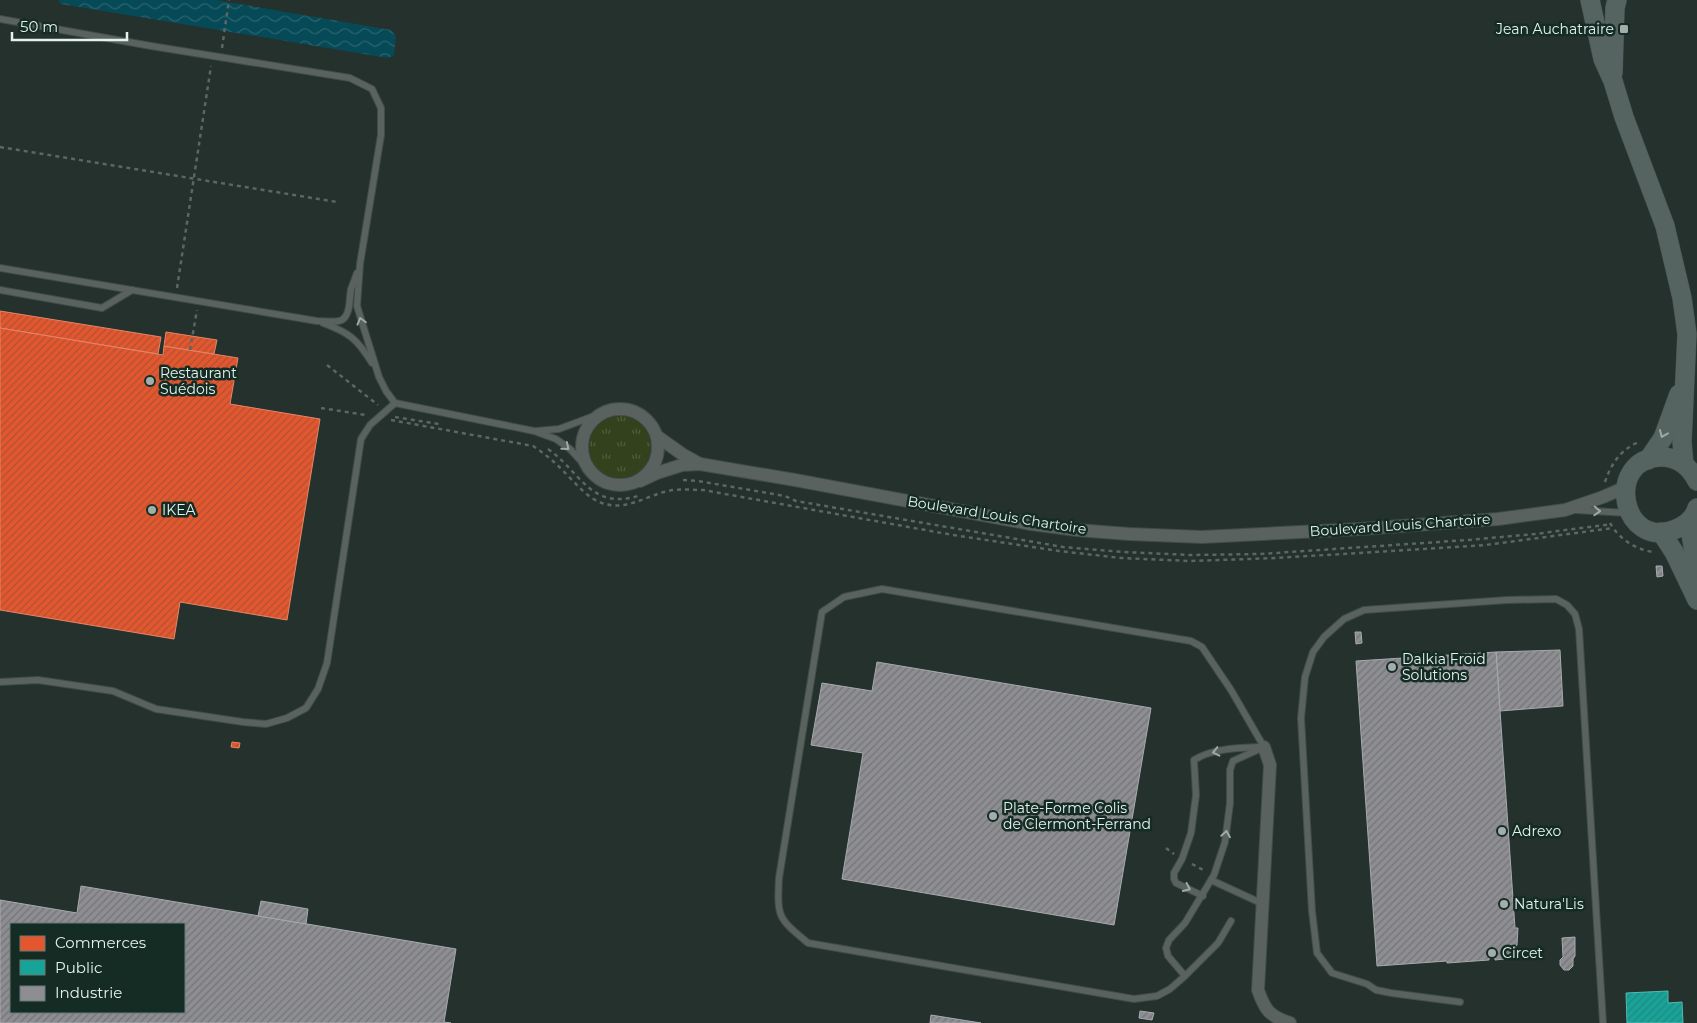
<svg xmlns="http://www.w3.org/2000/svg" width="1697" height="1023" font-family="Montserrat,sans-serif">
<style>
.grass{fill:url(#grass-tufts)}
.water{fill:url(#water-waves)}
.shops{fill:url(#shops-hatch);stroke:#e48667}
.public{fill:url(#public-hatch);stroke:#54bbb1}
.industry{fill:url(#industry-hatch);stroke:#a7abad;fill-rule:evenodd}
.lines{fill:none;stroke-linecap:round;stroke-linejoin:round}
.lane-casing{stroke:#414c48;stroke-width:8}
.street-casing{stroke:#414c48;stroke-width:14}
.secondary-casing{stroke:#414c48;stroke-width:20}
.path{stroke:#5c6663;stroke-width:2.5;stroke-dasharray:4 4;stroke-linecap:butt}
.lane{stroke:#59625f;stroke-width:6}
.street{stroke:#59625f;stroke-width:12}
.secondary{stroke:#556361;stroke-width:19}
.oneway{stroke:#9eaaa6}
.oneway2{stroke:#9caaa6}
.poi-dot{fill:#a1aea9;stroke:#152c25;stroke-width:2}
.labels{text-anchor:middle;stroke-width:5;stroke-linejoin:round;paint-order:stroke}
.poi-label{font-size:14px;fill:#e4f2ec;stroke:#152c25;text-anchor:start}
.street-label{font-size:14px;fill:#e4f2ec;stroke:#152c25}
</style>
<defs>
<pattern id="grass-tufts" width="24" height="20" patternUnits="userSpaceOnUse" patternTransform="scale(1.25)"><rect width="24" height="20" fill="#34411d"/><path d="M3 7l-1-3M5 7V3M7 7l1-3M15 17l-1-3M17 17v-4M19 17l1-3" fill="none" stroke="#515d3e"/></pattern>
<pattern id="water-waves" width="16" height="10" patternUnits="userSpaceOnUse" patternTransform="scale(1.25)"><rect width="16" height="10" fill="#064957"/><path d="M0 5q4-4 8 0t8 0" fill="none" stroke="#2a646f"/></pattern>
<pattern id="shops-hatch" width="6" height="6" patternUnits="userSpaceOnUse" patternTransform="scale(1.25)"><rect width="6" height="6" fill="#e4572e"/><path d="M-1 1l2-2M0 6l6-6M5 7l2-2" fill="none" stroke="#ac5237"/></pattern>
<pattern id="public-hatch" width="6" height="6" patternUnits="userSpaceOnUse" patternTransform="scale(1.25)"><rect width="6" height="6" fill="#17a398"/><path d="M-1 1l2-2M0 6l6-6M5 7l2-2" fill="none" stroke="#248880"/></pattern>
<pattern id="industry-hatch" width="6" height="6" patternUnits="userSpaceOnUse" patternTransform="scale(1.25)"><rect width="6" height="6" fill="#8d8d92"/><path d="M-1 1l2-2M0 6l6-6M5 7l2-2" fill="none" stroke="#737578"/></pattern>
</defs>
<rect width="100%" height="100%" fill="#24312d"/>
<!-- grass -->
<circle class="grass" cx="620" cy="447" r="31"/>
<!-- water -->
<polygon class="water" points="58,0 216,0 391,30 396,36 394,55 388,58 61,4"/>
<!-- shops -->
<g class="shops">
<polygon points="0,311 161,337 158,354 0,328"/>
<polygon points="0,328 163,355 164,346 238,358 230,404 320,419 287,620 180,602 174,639 0,610"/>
<polygon points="166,332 217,340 214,354 164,346"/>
<polygon points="232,742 240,743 239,748 231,747"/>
</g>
<!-- public -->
<polygon class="public" points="1668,991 1668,1003 1682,1002 1683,1023 1627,1023 1626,993"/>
<!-- industry -->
<g class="industry">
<polygon points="1656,566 1662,566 1663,576 1657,577"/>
<polygon points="1355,632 1361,632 1362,643 1356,644"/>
<polygon points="1560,650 1563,706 1500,711 1496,652"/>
<polygon points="1496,652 1515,928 1518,928 1517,945 1512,953 1504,959 1495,960 1495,958 1489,958 1489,960 1447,963 1447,961 1377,966 1356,661"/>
<polygon points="877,662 1151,708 1114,925 842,879 863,753 811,745 822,683 872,691"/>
<path d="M81,886L456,949L444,1022L451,1023H0V900L77,913ZM11,924H184V1012H11Z"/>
<polygon points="261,901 308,909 306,924 258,916"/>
<polygon points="1575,937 1575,956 1573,959 1573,966 1569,970 1564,970 1560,965 1560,960 1563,957 1562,938"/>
<polygon points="1140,1011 1154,1013 1152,1020 1139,1018"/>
<polygon points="931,1015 981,1023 930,1023"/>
</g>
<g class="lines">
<!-- lane casing -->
<g class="lane-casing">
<g id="lane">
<polyline points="0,19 151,46 350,78 372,89 381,108 381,135 360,264 357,306 379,377 386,391 395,403 534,431 556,439 570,449 591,472"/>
<path d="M0,268L317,321C324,321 336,323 342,320C351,314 349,298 351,289C353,284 355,279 357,273"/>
<polyline points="0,290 102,308 132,290"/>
<path d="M323,323C350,333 357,339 372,363"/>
<polyline points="536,431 559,429 602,413"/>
<polyline points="1576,510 1628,513"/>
<polyline points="0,682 38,680 113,691 156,709 243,722 266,724 287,718 306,708 318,689 327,663 361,439 370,425 395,403"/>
<polyline points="1211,880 1263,904"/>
<path d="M1203,896L1176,883L1174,879V873L1182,859L1191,833L1196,795L1194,760C1213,748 1239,748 1260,747"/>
<path d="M1231,921L1218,943L1185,976L1170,989L1157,996L1134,999L808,943C778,918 777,918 779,878L822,612L844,597L882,589L1191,641L1202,647L1231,690L1264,747"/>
<polyline points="1185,976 1168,956 1166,948 1169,940 1185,923 1214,875 1225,842 1230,803 1230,770 1233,761 1264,747"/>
<polyline points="1460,1002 1391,993 1376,990 1367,984 1332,973 1317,953 1312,911 1301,718 1305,677 1313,652 1324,637 1344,619 1364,610 1507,600 1556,599 1567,605 1575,614 1579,629 1603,1023"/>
</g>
</g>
<!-- street casing -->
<g class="street-casing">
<g id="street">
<circle cx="620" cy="447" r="38"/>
<polyline points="658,437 682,454 700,464"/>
<polyline points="640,481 657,473 682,465 700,464 795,480 1031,524 1077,530 1129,534 1202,537 1360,529 1498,519 1565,510 1603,497 1626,487"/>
<path d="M1264,747L1270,765L1258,990C1265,1010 1269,1016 1290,1023"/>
</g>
</g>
<!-- secondary casing -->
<g class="secondary-casing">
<g id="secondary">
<polyline points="1590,0 1603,59 1613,81 1624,117 1665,226 1682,298 1687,334 1682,442 1684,464"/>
<polyline points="1613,73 1615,8 1617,0"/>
<polyline points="1648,460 1663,438 1679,394"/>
<path d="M1697,481C1690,467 1678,457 1661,457C1604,458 1621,552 1676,529C1686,525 1694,518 1697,508"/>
<polyline points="1689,521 1697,572"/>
<polyline points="1661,532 1674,552 1697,600"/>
</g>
</g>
<!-- path -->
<g class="path">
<polyline points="222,48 229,0"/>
<polyline points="0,147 337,202"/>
<polyline points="177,288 211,66"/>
<polyline points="190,350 197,310"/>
<polyline points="327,365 378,405"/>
<polyline points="321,408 366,415"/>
<polyline points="395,417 439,424"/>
<path d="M391,420L533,446C547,455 559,466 571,479C579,487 587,496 597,501C622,513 642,498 664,492C677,488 690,490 703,490L953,535L1059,551L1121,558L1190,561L1277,558L1486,545L1613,528"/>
<path d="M548,449C581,472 591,512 641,495"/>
<polyline points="683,480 698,481 785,496 796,501 1063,547 1123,552 1191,555 1260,554 1468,540 1535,534 1612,524"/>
<path d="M1605,482C1611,464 1621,449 1639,442"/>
<path d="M1610,523C1619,539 1636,550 1654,552"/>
<polyline points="1166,848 1174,854"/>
<polyline points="1192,864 1205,871"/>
</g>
<!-- lane -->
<use href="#lane" class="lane"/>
<!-- street -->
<use href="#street" class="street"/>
<!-- secondary -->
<use href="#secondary" class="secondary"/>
</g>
<!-- one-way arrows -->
<defs><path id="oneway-chevron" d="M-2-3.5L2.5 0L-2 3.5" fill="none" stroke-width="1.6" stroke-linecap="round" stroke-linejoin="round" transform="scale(1.25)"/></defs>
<g class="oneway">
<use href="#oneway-chevron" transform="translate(361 321) rotate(-106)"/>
<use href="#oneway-chevron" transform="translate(566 447) rotate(39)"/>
<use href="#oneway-chevron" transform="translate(1597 511) rotate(2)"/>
<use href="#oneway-chevron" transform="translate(1216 752) rotate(167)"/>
<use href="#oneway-chevron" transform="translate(1226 834) rotate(-81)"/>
<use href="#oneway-chevron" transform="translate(1187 888) rotate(25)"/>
</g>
<use class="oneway2" href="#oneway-chevron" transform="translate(1663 434) rotate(113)"/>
<!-- markers -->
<g class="poi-dot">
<rect x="1619" y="24" width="10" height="10" rx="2.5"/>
<circle cx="150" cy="381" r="5"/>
<circle cx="152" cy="510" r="5"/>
<circle cx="1392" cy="667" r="5"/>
<circle cx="993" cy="816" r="5"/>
<circle cx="1502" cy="831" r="5"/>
<circle cx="1504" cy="904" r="5"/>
<circle cx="1492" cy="953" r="5"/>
</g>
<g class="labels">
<!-- poi labels -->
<g class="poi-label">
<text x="1614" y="34" text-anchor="end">Jean Auchatraire</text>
<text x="160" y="378">Restaurant<tspan x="160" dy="16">Suédois</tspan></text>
<text x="162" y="515">IKEA</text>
<text x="1402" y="664">Dalkia Froid<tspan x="1402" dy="16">Solutions</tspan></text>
<text x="1003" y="813">Plate-Forme Colis<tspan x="1003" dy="16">de Clermont-Ferrand</tspan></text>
<text x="1512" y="836">Adrexo</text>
<text x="1514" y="909">Natura'Lis</text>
<text x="1502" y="958">Circet</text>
</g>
<!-- street labels -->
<g class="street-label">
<text transform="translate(997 515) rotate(9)" y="5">Boulevard Louis Chartoire</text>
<text transform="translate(1400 525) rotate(-4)" y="5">Boulevard Louis Chartoire</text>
</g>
</g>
<!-- legend -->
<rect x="10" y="923" width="175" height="90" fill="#152c25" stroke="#687b75"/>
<rect x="20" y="936" width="25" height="15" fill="#e4572e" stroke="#687b75"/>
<text x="55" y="948" font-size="15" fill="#e4f2ec">Commerces</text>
<rect x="20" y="960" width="25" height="15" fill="#17a398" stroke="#687b75"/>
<text x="55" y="973" font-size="15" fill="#e4f2ec">Public</text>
<rect x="20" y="986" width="25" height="15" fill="#8d8d92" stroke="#687b75"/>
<text x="55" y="998" font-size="15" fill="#e4f2ec">Industrie</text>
<!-- scale -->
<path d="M12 32v8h115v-8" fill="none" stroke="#e4f2ec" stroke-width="2.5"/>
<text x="20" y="32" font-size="15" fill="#e4f2ec" stroke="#152c25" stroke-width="4" paint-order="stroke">50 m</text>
</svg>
